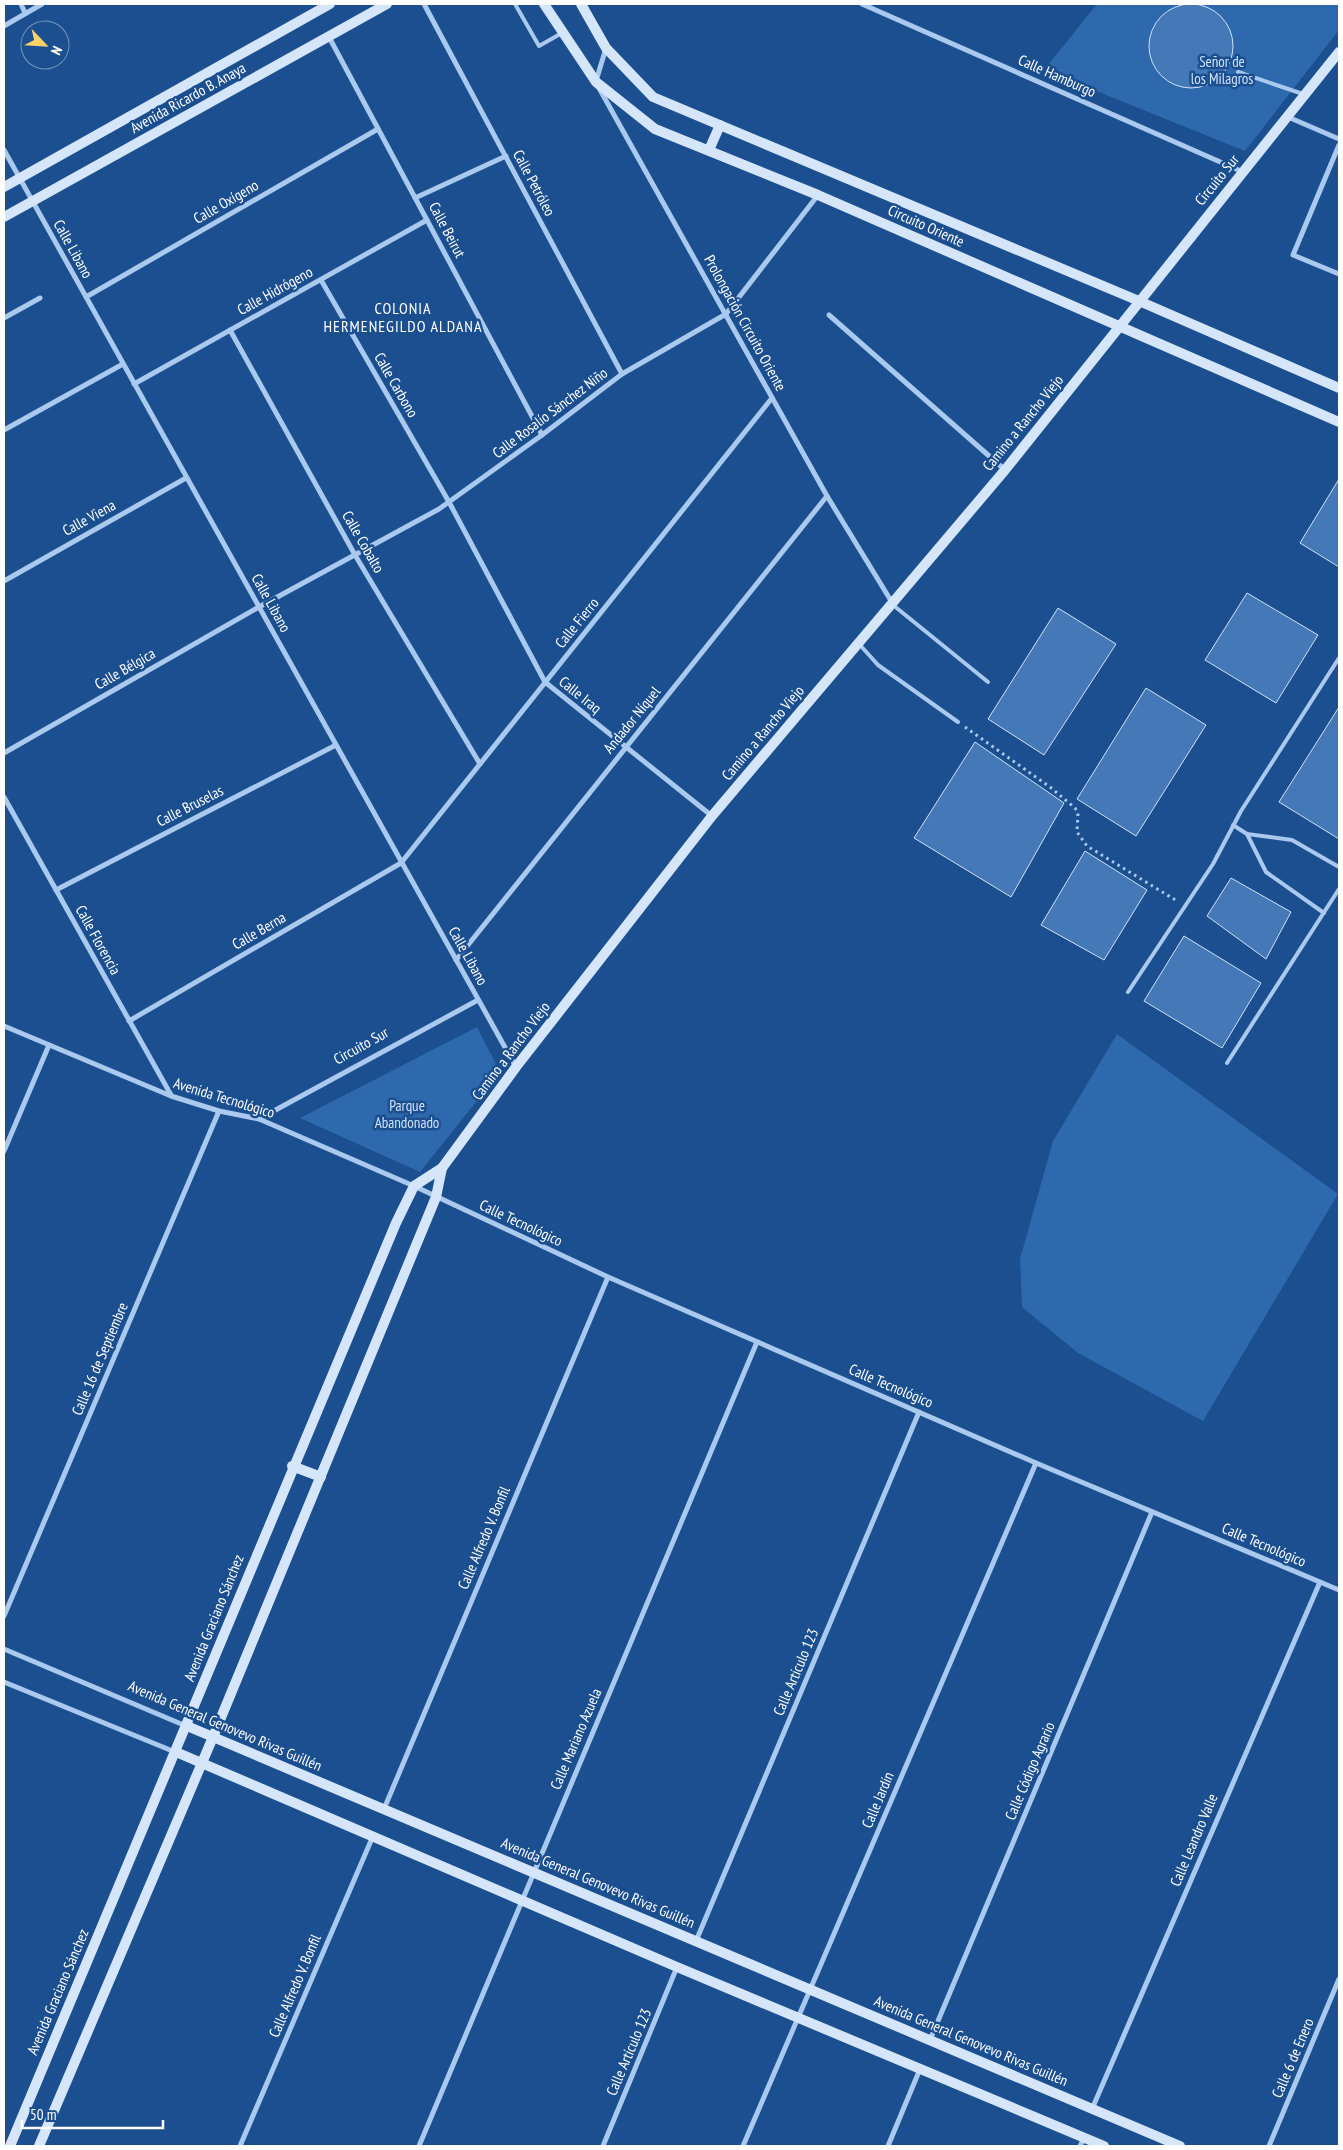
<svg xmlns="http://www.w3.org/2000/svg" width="1343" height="2150" font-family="'PT Sans Narrow',sans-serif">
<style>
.green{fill:#2e69ad}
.building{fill:#4478b7;stroke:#cfe3fa}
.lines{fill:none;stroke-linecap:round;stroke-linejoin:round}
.path{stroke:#a9c9ee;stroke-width:3;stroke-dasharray:2.5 4;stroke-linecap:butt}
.lane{stroke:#a9c9ee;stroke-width:4}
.street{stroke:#a9c9ee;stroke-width:5}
.secondary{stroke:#d6e6fa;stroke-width:10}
.labels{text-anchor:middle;stroke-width:5;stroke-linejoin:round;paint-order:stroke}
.park-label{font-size:15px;fill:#cfe3fa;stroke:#1b4f8f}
.street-label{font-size:15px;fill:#fff;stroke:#1b4f8f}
.neighbourhood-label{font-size:16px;letter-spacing:1px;fill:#fff;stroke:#1b4f8f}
</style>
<rect width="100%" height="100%" fill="#1b4f8f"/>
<!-- green -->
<g class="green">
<polygon points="1097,4 1339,4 1339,30 1245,151 1044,70"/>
<polygon points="477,1027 500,1072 420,1172 300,1118"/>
<polygon points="1117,1034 1338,1194 1203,1421 1078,1353 1022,1307 1020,1259 1053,1141"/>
</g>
<!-- building -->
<g class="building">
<circle cx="1191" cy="46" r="42"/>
<polygon points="1339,479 1339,567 1300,543"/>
<polygon points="1247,593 1318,635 1276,703 1205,660"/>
<polygon points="1058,608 1116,644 1044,755 988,719"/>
<polygon points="1146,688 1206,725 1136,836 1077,799"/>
<polygon points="1339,707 1339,839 1279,802"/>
<polygon points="975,742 1064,803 1011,897 914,838"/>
<polygon points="1085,851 1147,890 1104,960 1041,925"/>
<polygon points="1231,878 1291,912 1266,959 1207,916"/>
<polygon points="1184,936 1261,983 1222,1048 1144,1001"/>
</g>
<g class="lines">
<!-- path -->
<polyline class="path" points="965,727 1050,787 1075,808 1078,813 1077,832 1087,846 1177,901"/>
<!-- lane -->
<g class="lane">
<polyline points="515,4 539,46 562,33"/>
<polyline points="1238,72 1303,94"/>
<polyline points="893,605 988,682"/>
<polyline points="860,645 878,665 958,722"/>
<polyline points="1233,825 1247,834 1292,840 1339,867"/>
<polyline points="1247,834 1266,872 1324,913"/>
<polyline points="1128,992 1213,864 1241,811 1339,658"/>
<polyline points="1227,1063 1339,889"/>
</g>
<!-- street -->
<g class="street">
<polyline points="21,4 25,13"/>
<polyline points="424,4 622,374"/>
<polyline points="862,4 1243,172"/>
<polyline points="4,26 42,4"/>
<polyline points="329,37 542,435"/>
<polyline points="596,81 606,48"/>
<polyline points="599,88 827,496 893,604"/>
<polyline points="1288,117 1339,139"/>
<polyline points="1339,145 1293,255 1339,274"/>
<polyline points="4,150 516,1067"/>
<polyline points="415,198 506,156"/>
<polyline points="321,280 449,502 545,682 712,816"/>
<polyline points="86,297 378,129"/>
<polyline points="829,315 1005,470"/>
<polyline points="4,318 40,298"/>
<polyline points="230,330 355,555 480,764"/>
<polyline points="134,384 427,220"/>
<polyline points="4,430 123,364"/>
<polyline points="4,581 186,478"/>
<polyline points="4,753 259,607 439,509 542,435 622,374 726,314 818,195"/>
<polyline points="4,797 171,1095"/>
<polyline points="56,890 336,745"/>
<polyline points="456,960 827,496"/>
<polyline points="129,1021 401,863 772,398"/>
<polyline points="4,1026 171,1096 219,1111 259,1119 414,1186 608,1277 1036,1463 1339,1590"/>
<polyline points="259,1119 478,1000"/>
<polyline points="4,1151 49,1045"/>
<polyline points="4,1616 219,1111"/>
<polyline points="4,1649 186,1726"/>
<polyline points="4,1682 175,1752"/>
<polyline points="384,1809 608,1277"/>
<polyline points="696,1941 919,1412"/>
<polyline points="930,2040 1152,1512"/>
<polyline points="1092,2109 1320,1582"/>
<polyline points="240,2146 373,1836"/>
<polyline points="419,2146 757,1342"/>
<polyline points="603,2146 677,1967"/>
<polyline points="743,2146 1036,1463"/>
<polyline points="888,2146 920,2069"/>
<polyline points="1080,2146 1084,2138"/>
<polyline points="1269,2146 1339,1979"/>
</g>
<!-- secondary -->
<g class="secondary">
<polyline points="544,4 596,82 655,129 818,195 1339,422"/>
<polyline points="581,4 606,48 653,97 1139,301 1339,388"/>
<polyline points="709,150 720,125"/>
<polyline points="4,187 330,4"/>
<polyline points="4,217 387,4"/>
<polyline points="292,1466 321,1477"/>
<polyline points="187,1726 1180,2146"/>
<polyline points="176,1752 677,1967 1104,2146"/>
<path d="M10,2146C139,1839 265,1530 396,1223L414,1186L442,1168L516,1067L712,816L1005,470L1339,52"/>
<polyline points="39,2146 213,1737 436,1197 442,1168"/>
</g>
</g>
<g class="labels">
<!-- park labels -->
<g class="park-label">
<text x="1222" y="67">Señor de<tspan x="1222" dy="17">los Milagros</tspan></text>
<text x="407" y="1111">Parque<tspan x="407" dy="17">Abandonado</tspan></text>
</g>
<!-- street labels -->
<g class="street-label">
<text transform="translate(1057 76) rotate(24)" y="5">Calle Hamburgo</text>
<text transform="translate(188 98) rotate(-29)" y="5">Avenida Ricardo B. Anaya</text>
<text transform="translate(1217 180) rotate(-51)" y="5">Circuito Sur</text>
<text transform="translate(534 183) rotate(62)" y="5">Calle Petróleo</text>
<text transform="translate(226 202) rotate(-30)" y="5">Calle Oxígeno</text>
<text transform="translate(926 226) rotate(24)" y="5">Circuito Oriente</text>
<text transform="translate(447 230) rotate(62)" y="5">Calle Beirut</text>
<text transform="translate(73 249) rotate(61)" y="5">Calle Libano</text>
<text transform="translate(275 291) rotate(-29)" y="5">Calle Hidrógeno</text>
<text transform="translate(745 323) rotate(61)" y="5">Prolongación Circuito Oriente</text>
<text transform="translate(396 385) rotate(60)" y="5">Calle Carbono</text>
<text transform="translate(550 413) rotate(-37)" y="5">Calle Rosalío Sánchez Niño</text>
<text transform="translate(1023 423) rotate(-51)" y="5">Camino a Rancho Viejo</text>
<text transform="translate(89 518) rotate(-29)" y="5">Calle Viena</text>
<text transform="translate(363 542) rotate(60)" y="5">Calle Cobalto</text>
<text transform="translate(271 603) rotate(61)" y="5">Calle Libano</text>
<text transform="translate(577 623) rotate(-51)" y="5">Calle Fierro</text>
<text transform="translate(125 669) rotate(-30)" y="5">Calle Bélgica</text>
<text transform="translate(580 695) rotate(39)" y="5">Calle Iraq</text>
<text transform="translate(632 720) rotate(-51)" y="5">Andador Níquel</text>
<text transform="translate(763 733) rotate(-50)" y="5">Camino a Rancho Viejo</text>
<text transform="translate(190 806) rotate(-27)" y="5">Calle Bruselas</text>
<text transform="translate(259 931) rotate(-30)" y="5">Calle Berna</text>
<text transform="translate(98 940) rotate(61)" y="5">Calle Florencia</text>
<text transform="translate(468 956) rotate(61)" y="5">Calle Libano</text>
<text transform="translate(361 1046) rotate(-29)" y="5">Circuito Sur</text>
<text transform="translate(511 1051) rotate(-53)" y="5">Camino a Rancho Viejo</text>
<text transform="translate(224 1098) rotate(17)" y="5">Avenida Tecnológico</text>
<text transform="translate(521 1223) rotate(25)" y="5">Calle Tecnológico</text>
<text transform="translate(100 1359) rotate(-67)" y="5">Calle 16 de Septiembre</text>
<text transform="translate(891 1386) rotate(23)" y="5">Calle Tecnológico</text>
<text transform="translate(484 1538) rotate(-67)" y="5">Calle Alfredo V. Bonfil</text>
<text transform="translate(1264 1545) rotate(23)" y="5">Calle Tecnológico</text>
<text transform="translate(214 1618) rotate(-68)" y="5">Avenida Graciano Sánchez</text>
<text transform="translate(796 1672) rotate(-67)" y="5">Calle Artículo 123</text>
<text transform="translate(225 1726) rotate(23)" y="5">Avenida General Genovevo Rivas Guillén</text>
<text transform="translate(576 1739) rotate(-67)" y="5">Calle Mariano Azuela</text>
<text transform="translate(1030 1771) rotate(-67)" y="5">Calle Código Agrario</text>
<text transform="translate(878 1800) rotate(-67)" y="5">Calle Jardín</text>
<text transform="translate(1194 1840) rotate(-67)" y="5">Calle Leandro Valle</text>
<text transform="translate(598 1883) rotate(23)" y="5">Avenida General Genovevo Rivas Guillén</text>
<text transform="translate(295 1986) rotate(-67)" y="5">Calle Alfredo V. Bonfil</text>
<text transform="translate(58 1992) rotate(-67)" y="5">Avenida Graciano Sánchez</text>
<text transform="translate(971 2041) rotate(23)" y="5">Avenida General Genovevo Rivas Guillén</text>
<text transform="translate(629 2052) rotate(-67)" y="5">Calle Artículo 123</text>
<text transform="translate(1293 2058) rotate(-67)" y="5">Calle 6 de Enero</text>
</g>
<!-- neighbourhood labels -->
<g class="neighbourhood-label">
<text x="403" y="314">COLONIA<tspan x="403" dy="18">HERMENEGILDO ALDANA</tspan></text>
</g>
</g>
<!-- border -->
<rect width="1343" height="2150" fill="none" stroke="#ffffff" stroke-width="10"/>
<!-- north arrow -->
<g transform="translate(45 45) rotate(115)"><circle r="24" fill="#1b4f8f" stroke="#7695bc"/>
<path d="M0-4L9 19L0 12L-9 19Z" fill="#ffd166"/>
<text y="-8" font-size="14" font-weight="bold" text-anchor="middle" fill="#ffffff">N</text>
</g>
<!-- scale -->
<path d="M22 2120v8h141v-8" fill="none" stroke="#ffffff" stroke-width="2.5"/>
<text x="30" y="2120" font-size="15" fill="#ffffff" stroke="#1b4f8f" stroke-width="4" paint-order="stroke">50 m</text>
</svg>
